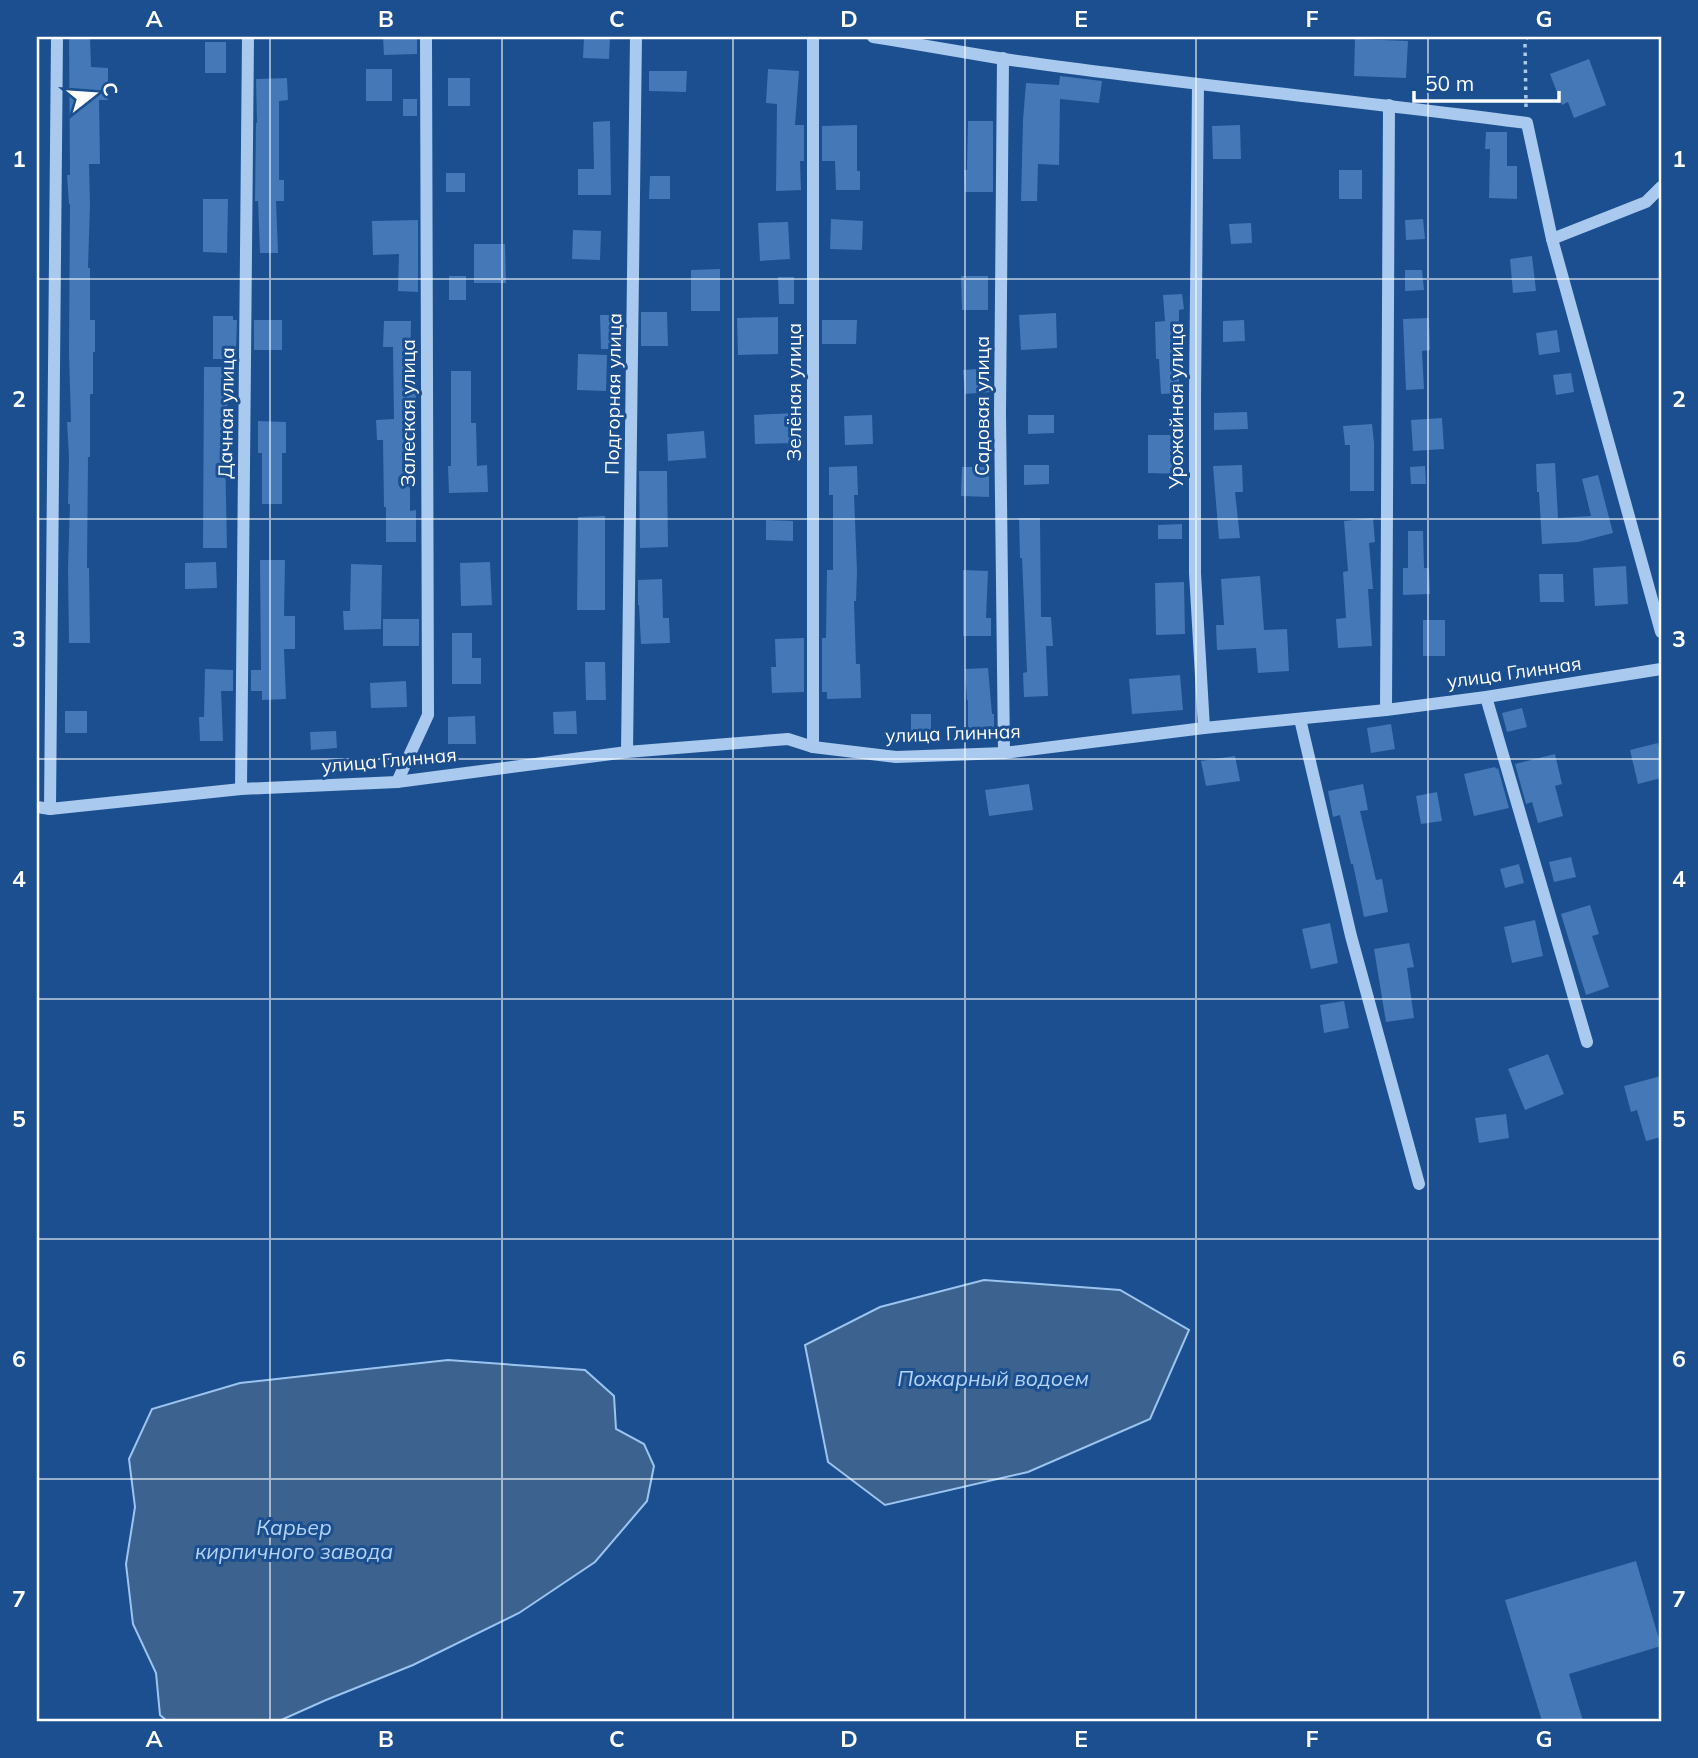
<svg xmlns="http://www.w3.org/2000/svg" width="1698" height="1758" font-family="Mulish,sans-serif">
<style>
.water{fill:#3c6290;stroke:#9cc4f0;stroke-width:2}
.building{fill:#4478b7}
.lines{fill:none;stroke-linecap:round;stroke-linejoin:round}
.path{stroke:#a9c9ee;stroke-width:3.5;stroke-dasharray:3.5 5;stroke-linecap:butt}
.minor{stroke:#a9c9ee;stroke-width:12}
.grid{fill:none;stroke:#fff;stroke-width:2;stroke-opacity:0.55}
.labels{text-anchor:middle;stroke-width:6;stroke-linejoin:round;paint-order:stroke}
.street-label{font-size:19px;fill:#fff;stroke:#1b4f8f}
.water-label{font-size:21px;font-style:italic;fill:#b5d3f5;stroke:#1b4f8f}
.neatline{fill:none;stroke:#fff;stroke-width:2.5}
.grid-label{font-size:23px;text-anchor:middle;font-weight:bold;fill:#fff}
</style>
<rect width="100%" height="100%" fill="#1b4f8f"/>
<!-- water -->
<g class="water">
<polygon points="984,1280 1120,1290 1189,1330 1150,1419 1028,1472 885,1505 828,1462 805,1345 880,1307"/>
<polygon points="448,1360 585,1370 614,1396 616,1429 644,1444 654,1466 647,1501 595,1562 519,1613 413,1665 326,1700 279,1721 167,1721 160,1715 156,1673 133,1624 126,1564 135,1507 129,1459 152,1409 240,1383"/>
</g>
<!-- building -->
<g class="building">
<polygon points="69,37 90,37 91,67 108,68 108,100 99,100 100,164 89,164 90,204 88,268 90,268 90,320 95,320 95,352 93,352 93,394 90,394 90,457 88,457 87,568 89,568 90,643 69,643 68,568 70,504 68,504 69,457 67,422 71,422 69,352 70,204 69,204 67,175 70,175"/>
<polygon points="383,37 417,37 417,54 384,55"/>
<polygon points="584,37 610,37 609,59 583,58"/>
<polygon points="1355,39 1408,41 1406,78 1354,76"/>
<rect x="205" y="42" width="21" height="31"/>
<polygon points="1589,59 1606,105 1574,118 1568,102 1562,105 1550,74"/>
<rect x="366" y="69" width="26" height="32"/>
<polygon points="768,69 799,71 795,125 804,125 804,161 800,161 801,190 776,191 777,104 766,103"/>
<polygon points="649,71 687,71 686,92 649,91"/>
<polygon points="1060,76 1102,81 1099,103 1060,99 1059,165 1038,164 1037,201 1021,201 1023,120 1026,83 1059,85"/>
<polygon points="287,78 288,100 279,101 279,180 284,180 284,201 276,201 278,253 260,253 258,201 255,201 256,123 257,123 256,79"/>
<rect x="448" y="78" width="22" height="28"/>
<rect x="403" y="99" width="14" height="17"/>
<polygon points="610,121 611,195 578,195 578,169 594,169 593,122"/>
<polygon points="968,121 993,121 993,192 965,192 964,170 967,170"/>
<polygon points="857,125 857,171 860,171 860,190 836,190 835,161 822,161 822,126"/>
<polygon points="1240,125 1241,159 1213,159 1212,126"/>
<polygon points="1486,132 1507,132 1507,166 1517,166 1517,199 1489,198 1490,149 1485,149"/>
<rect x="1339" y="170" width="23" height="29"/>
<rect x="446" y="173" width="19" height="19"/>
<polygon points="650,176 670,176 670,199 649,199"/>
<polygon points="203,199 228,199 227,253 203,252"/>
<polygon points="831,219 863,221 862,250 830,249"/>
<polygon points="1423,219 1425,239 1406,240 1405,220"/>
<polygon points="418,220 418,292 398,291 399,254 373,255 372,221"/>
<polygon points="788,222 790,259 760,261 758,223"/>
<polygon points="1251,223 1252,243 1231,244 1229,224"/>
<polygon points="573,230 601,231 600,260 572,259"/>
<polygon points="474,244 505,244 506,283 474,283"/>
<polygon points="1532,256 1536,291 1513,293 1510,259"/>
<polygon points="720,269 720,311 691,311 691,270"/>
<polygon points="1405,270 1422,270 1424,290 1405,291"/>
<rect x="449" y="276" width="17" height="24"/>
<polygon points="961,276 988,276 988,310 962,310"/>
<polygon points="778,277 794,277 794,304 779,304"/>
<polygon points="1182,294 1184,309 1179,310 1179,393 1161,394 1159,359 1156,359 1155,322 1165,321 1163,295"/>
<polygon points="641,312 667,312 668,346 641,346"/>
<polygon points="1056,313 1057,348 1021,350 1019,315"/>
<polygon points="600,315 624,315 623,346 617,346 617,349 601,349"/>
<polygon points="213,316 233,316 233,320 237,320 236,350 233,350 233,359 213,359"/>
<polygon points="778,317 778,354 738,355 737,318"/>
<polygon points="1429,318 1430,350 1422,351 1424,389 1406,390 1403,319"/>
<rect x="254" y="320" width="28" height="30"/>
<polygon points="822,320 857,320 856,344 822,344"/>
<polygon points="1244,320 1245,341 1223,342 1223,321"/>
<polygon points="384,321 411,321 410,371 417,372 416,394 417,440 410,440 410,511 416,510 416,542 386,542 386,507 384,507 383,440 377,440 376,420 394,419 393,347 383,347"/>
<polygon points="1557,330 1560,352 1539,355 1536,333"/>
<polygon points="578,354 607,355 606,391 577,390"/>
<polygon points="204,367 227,367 228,450 225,450 227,548 203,548"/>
<polygon points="991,368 991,392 965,394 963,370"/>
<polygon points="451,371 471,371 471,423 476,423 477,466 487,465 488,492 449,493 448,466 451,466"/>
<polygon points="1571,373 1574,392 1556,395 1553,375"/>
<polygon points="1247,412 1248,429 1214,430 1214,413"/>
<polygon points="796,413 796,443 755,444 754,415"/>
<polygon points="872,415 873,444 845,445 844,416"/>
<polygon points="1028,415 1054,415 1054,433 1028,434"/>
<polygon points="1442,418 1444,449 1413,451 1411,420"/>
<polygon points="258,421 286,422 286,453 282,453 282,504 262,504 262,453 258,453"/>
<polygon points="1372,424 1374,443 1374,491 1350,491 1350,445 1345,445 1343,426"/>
<polygon points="704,431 706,458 668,461 667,434"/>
<polygon points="1148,435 1180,435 1180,474 1148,473"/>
<polygon points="1555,463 1558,518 1591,516 1582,479 1598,475 1613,533 1578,542 1542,544 1539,492 1537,492 1536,464"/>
<polygon points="1024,465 1049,465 1049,484 1024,485"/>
<polygon points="1242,465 1243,492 1235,492 1240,538 1219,539 1213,466"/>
<polygon points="857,466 858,495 854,495 857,571 856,601 854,601 856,664 860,664 861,698 827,699 827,692 822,692 822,638 826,638 827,570 833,570 833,495 829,495 829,467"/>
<polygon points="1425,466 1426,484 1411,484 1410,467"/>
<polygon points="962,467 989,467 989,497 961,496"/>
<polygon points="639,471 667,471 668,547 640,548"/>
<polygon points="605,516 605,610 577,610 578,517"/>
<polygon points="1019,518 1040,518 1041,617 1051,617 1053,646 1046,646 1048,696 1024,697 1023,673 1027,672 1022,558 1020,558"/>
<polygon points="1373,518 1375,542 1369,543 1373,589 1368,589 1372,646 1338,648 1336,619 1346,618 1343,572 1348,571 1344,521"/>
<polygon points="766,520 793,521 793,541 766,540"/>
<polygon points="1182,524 1182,539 1158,539 1158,525"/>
<polygon points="1408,531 1423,531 1424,568 1429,568 1430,594 1403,595 1403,568 1408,568"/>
<polygon points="260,560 285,560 284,616 295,616 295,649 284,649 286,699 262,700 262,691 251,691 251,670 261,670"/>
<polygon points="216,562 217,588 185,589 185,563"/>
<polygon points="490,562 492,605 461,606 460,563"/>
<polygon points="351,564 382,565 381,629 344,630 343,611 350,611"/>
<polygon points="1626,566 1628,604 1595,606 1593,568"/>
<polygon points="963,570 988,571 986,618 991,618 991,636 963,636"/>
<polygon points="1539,574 1563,574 1564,602 1540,602"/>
<polygon points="1260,576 1264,630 1287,629 1289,671 1258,673 1256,648 1217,650 1216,625 1224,625 1221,579"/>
<polygon points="662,579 663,618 669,618 670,643 641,644 639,605 638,605 638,580"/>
<polygon points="1184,582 1185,634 1156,635 1155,583"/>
<rect x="383" y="619" width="36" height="27"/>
<rect x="1423" y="620" width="22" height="36"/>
<polygon points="452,633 472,633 472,658 481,658 481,684 452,684"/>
<polygon points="804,638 804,692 772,693 771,667 776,667 775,639"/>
<polygon points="585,662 605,662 606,700 586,700"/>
<polygon points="988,668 992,714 994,714 994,735 968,735 968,700 967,700 965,669"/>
<polygon points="205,669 233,670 233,691 221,691 223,741 200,741 199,717 204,717"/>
<polygon points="1180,675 1183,710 1132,714 1129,679"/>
<polygon points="406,681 407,707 371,708 370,683"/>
<polygon points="1522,708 1527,727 1507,732 1502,713"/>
<rect x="65" y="711" width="22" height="22"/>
<polygon points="576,711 577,734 554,734 553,712"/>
<rect x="911" y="714" width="20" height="22"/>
<polygon points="475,716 476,744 448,744 448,717"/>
<polygon points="1391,724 1395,749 1371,753 1367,728"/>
<polygon points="336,731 337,748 311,750 310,732"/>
<polygon points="1658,743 1661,755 1661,778 1638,784 1630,750"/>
<polygon points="1555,754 1562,784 1555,786 1563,816 1538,823 1532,802 1526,804 1515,764"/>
<polygon points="1235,756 1240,781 1206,786 1201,761"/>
<polygon points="1495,767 1496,769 1498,768 1509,808 1474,816 1464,774"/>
<polygon points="1029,784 1033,810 989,816 985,790"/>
<polygon points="1363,784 1368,810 1360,811 1376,880 1382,879 1388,912 1364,917 1353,864 1351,864 1340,815 1333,817 1328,791"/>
<polygon points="1437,792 1442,821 1421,824 1416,796"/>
<polygon points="1571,857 1576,877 1554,882 1549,862"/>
<polygon points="1519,864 1524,883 1505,888 1500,869"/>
<polygon points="1590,905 1599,934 1592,936 1609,987 1586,995 1561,914"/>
<polygon points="1535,920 1543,956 1512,963 1504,927"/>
<polygon points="1330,923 1338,963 1311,969 1302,929"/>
<polygon points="1409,943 1414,967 1407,968 1414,1018 1386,1022 1374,949"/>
<polygon points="1344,1001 1349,1028 1324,1033 1320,1005"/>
<polygon points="1548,1054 1564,1094 1525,1110 1508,1069"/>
<polygon points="1661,1076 1661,1137 1646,1141 1637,1110 1631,1112 1624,1086"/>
<polygon points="1506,1114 1509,1138 1479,1143 1475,1118"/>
<polygon points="1636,1561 1661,1646 1569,1674 1583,1721 1542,1721 1505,1600"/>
</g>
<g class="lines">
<!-- path -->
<polyline class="path" points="1526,107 1525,43 1527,37"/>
<!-- minor -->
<g class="minor">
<path d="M873,37C917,44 961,52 1004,59C1178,84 1353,100 1527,123L1552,239L1661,632"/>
<polyline points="1003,58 1000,414 1004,753"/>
<polyline points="1198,84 1195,398 1195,573 1204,728"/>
<polyline points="1552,239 1646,202 1661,187"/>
<polyline points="1486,697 1587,1042"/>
<polyline points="1386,710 1389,105"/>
<polyline points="1300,719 1351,936 1419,1184"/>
<polyline points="813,747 813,37"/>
<polyline points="627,752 636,37"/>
<polyline points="397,782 428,715 426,37"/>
<polyline points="241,789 248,37"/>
<polyline points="37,807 50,809 241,789 397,782 627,752 788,739 813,747 896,757 1004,753 1204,728 1386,710 1486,697 1661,669"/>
<polyline points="50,809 57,37"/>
</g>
</g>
<!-- grid -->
<path class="grid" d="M270,37V1721M502,37V1721M733,37V1721M965,37V1721M1196,37V1721M1428,37V1721M37,279H1661M37,519H1661M37,759H1661M37,999H1661M37,1239H1661M37,1479H1661"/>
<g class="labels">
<!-- street labels -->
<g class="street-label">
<text transform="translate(794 392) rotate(-90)" y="7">Зелёная улица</text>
<text transform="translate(613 394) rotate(-89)" y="7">Подгорная улица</text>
<text transform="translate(982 406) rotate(-90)" y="7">Садовая улица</text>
<text transform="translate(1176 406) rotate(-90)" y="7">Урожайная улица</text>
<text transform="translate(226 413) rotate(-89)" y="7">Дачная улица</text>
<text transform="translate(408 413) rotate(-90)" y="7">Залеская улица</text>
<text transform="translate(1514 672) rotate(-8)" y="7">улица Глинная</text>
<text transform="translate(953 733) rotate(-2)" y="7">улица Глинная</text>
<text transform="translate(389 760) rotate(-5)" y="7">улица Глинная</text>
</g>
<!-- water labels -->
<g class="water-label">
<text x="993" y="1386">Пожарный водоем</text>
<text x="294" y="1535">Карьер<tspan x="294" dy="24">кирпичного завода</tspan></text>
</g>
</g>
<!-- border -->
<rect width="1698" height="1758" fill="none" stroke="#1b4f8f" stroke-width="77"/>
<!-- north arrow -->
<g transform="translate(94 94) rotate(73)" stroke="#1b4f8f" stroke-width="5" paint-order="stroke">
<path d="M0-5L12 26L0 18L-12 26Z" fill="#ffffff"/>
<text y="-10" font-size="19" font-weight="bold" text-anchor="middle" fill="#ffffff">С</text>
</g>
<!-- scale -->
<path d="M1414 91v10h145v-10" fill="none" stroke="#ffffff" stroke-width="3.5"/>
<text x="1425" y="91" font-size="21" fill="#ffffff" stroke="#1b4f8f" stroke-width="5" paint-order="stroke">50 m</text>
<rect x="38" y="38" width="1622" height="1682" class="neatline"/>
<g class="grid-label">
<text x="154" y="27">A</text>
<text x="386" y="27">B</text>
<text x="617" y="27">C</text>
<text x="849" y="27">D</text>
<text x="1081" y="27">E</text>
<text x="1312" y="27">F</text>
<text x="1544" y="27">G</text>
<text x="19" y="167">1</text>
<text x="1679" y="167">1</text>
<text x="19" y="407">2</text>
<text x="1679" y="407">2</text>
<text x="19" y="647">3</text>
<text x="1679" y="647">3</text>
<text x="19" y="887">4</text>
<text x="1679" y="887">4</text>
<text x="19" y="1127">5</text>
<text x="1679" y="1127">5</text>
<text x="19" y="1367">6</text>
<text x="1679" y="1367">6</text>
<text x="19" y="1607">7</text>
<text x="1679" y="1607">7</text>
<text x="154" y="1747">A</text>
<text x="386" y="1747">B</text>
<text x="617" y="1747">C</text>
<text x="849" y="1747">D</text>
<text x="1081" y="1747">E</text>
<text x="1312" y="1747">F</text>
<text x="1544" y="1747">G</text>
</g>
</svg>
